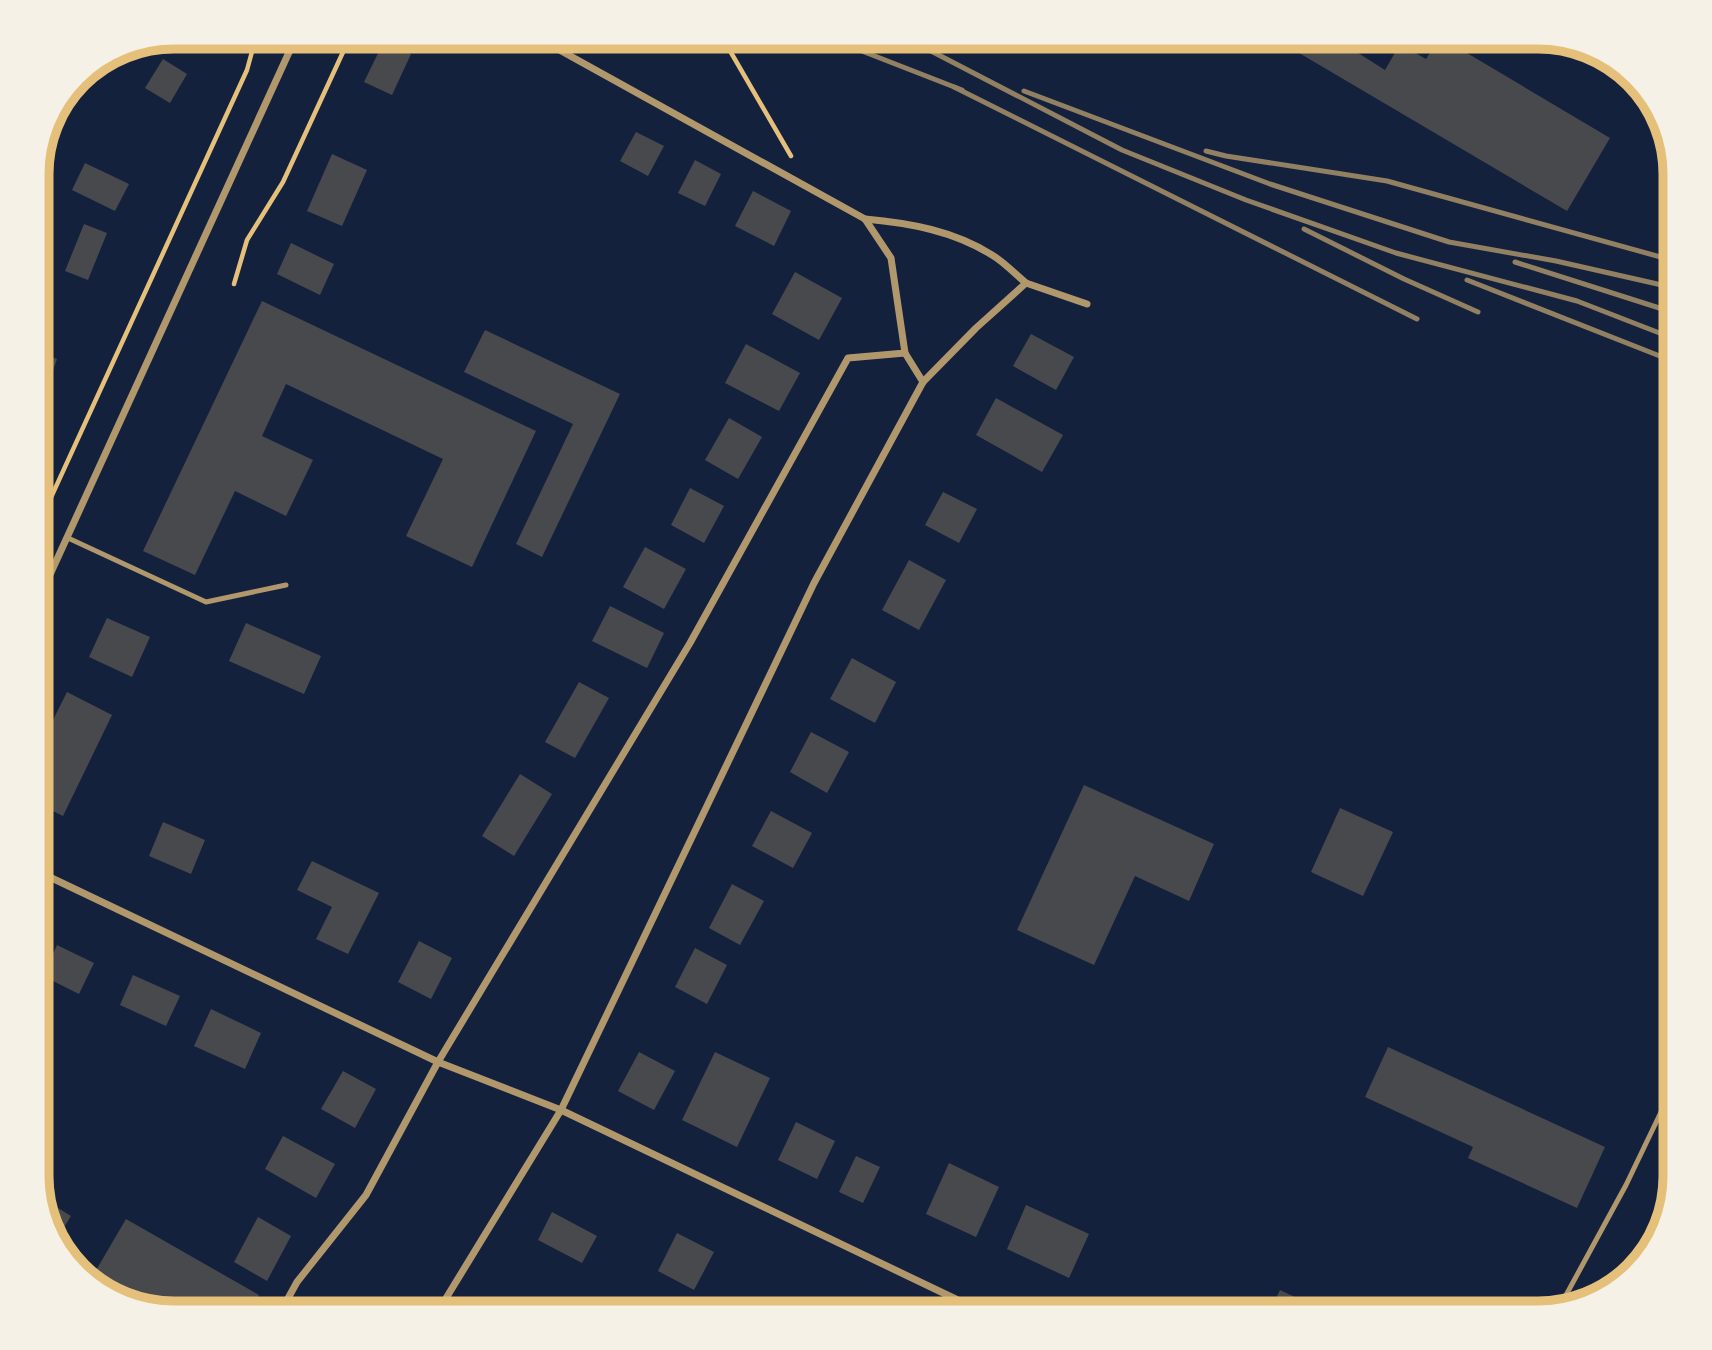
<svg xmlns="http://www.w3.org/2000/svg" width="1712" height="1350" font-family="Inter,sans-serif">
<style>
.building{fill:#48494c}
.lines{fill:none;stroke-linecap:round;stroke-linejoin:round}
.path{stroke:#e5c07b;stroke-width:4.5}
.service{stroke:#b1986c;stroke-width:5}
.minor{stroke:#b1986c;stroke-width:7}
.rail{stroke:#918062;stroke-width:5}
.rim{fill:none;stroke:#e5c07b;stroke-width:9}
</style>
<rect width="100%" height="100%" fill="#14213d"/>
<!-- building -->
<g class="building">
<polygon points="1272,37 1333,37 1385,70 1400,44 1426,59 1440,37 1610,138 1567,211"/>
<polygon points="384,41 411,54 392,95 364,82"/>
<polygon points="163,59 187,74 170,103 145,88"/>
<polygon points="636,132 664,146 648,176 620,161"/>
<polygon points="332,154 367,170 342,226 307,211"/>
<polygon points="695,160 721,174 705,206 678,193"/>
<polygon points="85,163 129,184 115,211 72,190"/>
<polygon points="753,191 791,211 774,246 735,226"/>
<polygon points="84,224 107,233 88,280 65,271"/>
<polygon points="291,243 334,264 320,295 277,274"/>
<polygon points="795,272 842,298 819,340 772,314"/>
<polygon points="262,301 536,431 472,567 406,536 443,459 286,384 262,436 313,460 286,516 235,491 195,575 143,551"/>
<polygon points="485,330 620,394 542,557 516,544 573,424 464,372"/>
<polygon points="1031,334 1074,357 1056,390 1013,366"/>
<polygon points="746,344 800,373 779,411 725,383"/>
<polygon points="37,351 57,359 43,399 37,397"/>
<polygon points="996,398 1063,435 1042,472 976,435"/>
<polygon points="729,418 762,437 738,479 705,460"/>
<polygon points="690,488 724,506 704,543 671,525"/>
<polygon points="943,492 977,509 959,543 925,525"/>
<polygon points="645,547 686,569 664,609 623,587"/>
<polygon points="909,560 946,580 919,630 882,610"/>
<polygon points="610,606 664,633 647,668 592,641"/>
<polygon points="107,618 150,637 132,677 89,657"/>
<polygon points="246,623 321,656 304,694 229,661"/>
<polygon points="852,658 896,682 875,723 830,699"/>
<polygon points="579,682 609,698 575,758 545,742"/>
<polygon points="67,692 112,715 63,816 37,803 37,752"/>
<polygon points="811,732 849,752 827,793 790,772"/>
<polygon points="520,774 552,794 514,856 482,836"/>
<polygon points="1084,785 1214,844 1189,901 1135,876 1094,965 1017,930"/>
<polygon points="1340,808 1393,832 1363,896 1311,872"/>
<polygon points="771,811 812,833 793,868 752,846"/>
<polygon points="163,822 205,840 191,874 149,856"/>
<polygon points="312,861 379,893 348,954 316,939 332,907 297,890"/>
<polygon points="732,884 764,901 740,945 709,928"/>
<polygon points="419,941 452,958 431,999 398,982"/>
<polygon points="57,945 94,963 79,994 43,976"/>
<polygon points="695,948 727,965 707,1004 675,987"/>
<polygon points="133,975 180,996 166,1026 120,1005"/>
<polygon points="211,1009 261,1033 245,1069 194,1046"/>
<polygon points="1388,1047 1605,1147 1577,1208 1468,1158 1473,1147 1365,1097"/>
<polygon points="639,1052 675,1071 654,1110 618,1091"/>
<polygon points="715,1052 770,1078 737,1147 682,1120"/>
<polygon points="343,1071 376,1089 355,1128 321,1109"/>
<polygon points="796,1122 835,1141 817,1179 778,1160"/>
<polygon points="283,1136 335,1164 316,1198 265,1169"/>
<polygon points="856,1156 880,1167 863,1203 839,1192"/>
<polygon points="949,1163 999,1187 976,1237 926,1214"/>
<polygon points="40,1197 71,1216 55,1242 51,1236"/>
<polygon points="1026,1205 1089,1234 1069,1278 1007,1249"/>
<polygon points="552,1212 597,1236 582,1263 538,1240"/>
<polygon points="258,1217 291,1236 267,1281 234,1262"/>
<polygon points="126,1219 259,1295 248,1313 174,1313 152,1305 95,1272"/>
<polygon points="677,1233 714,1252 694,1290 658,1271"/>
<polygon points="1280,1290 1329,1313 1269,1313"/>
<polygon points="507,1301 529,1313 501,1313"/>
</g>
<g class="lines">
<!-- path -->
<g class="path">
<polyline points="722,37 791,156"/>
<polyline points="234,284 247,240 283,182 350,37"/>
<polyline points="37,528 247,70 256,37"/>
</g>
<!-- service -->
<g class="service">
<polyline points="68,538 206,602 286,585"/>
<polyline points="1559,1308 1626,1185 1662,1110"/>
</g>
<!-- minor -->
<g class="minor">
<path d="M865,219C910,223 954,231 992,255C1004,262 1015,274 1026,283L976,328L923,382"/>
<polyline points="1026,283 1087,304"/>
<polyline points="37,603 296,37"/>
<polyline points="37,871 438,1062 561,1110 985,1313"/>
<polyline points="280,1313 297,1282 366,1195 438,1062 690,643 848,358 905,353 891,258 865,219 536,37"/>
<polyline points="437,1313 561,1110 814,583 923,382 905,353"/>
</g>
<!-- rail -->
<g class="rail">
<polyline points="826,37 962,90"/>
<polyline points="904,37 1122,150 1246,200 1396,253 1577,301 1675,339"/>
<polyline points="954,87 1417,319"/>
<polyline points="1024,91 1270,184 1449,242 1556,261 1675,288"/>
<polyline points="1206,151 1226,156 1387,181 1675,261"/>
<polyline points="1304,229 1404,279 1478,312"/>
<polyline points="1515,262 1675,313"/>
<polyline points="1467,280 1675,362"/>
</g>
</g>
<!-- crop -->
<path d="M0 0H1712V1350H0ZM174 49H1538A125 125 0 0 1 1663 174V1176A125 125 0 0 1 1538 1301H174A125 125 0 0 1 49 1176V174A125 125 0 0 1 174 49Z" fill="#f6f1e7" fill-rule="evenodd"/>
<path class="rim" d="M174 49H1538A125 125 0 0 1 1663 174V1176A125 125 0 0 1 1538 1301H174A125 125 0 0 1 49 1176V174A125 125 0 0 1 174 49Z"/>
</svg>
